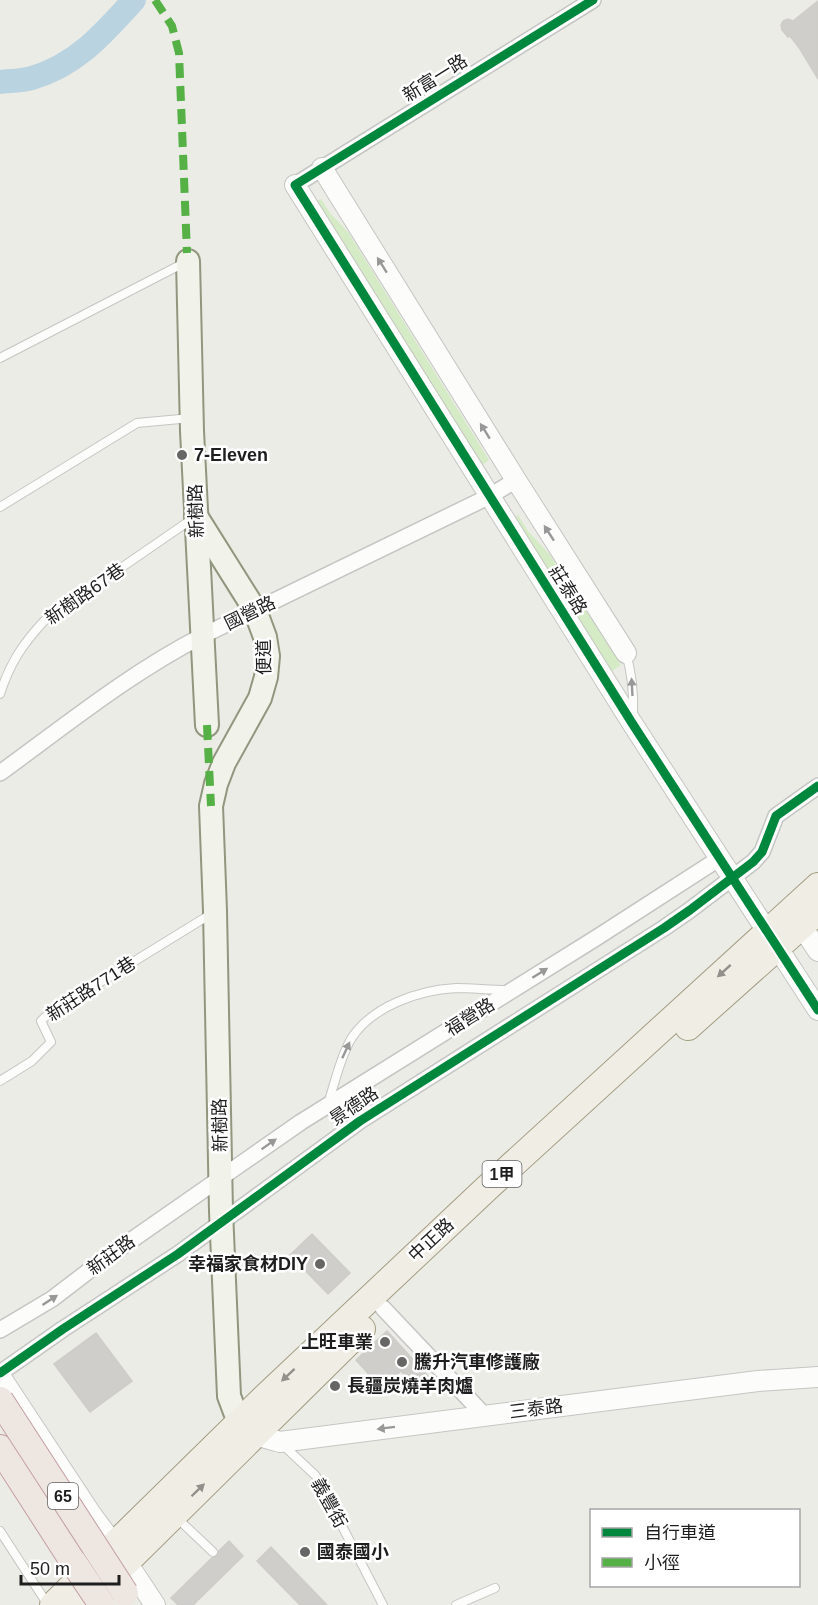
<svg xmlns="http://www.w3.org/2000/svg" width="818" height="1605" font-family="Helvetica,'Noto Sans TC',sans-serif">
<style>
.grass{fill:#d4ebc5}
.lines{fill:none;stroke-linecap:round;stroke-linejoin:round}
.river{stroke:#bad3e1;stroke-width:24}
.building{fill:#cfceca;stroke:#cfcdc8;stroke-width:1.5}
.service-casing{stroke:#c5c5c3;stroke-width:10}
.minor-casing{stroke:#c5c5c3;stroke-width:18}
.tertiary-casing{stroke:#c5c5c3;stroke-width:22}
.secondary-casing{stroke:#91977e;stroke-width:26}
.primary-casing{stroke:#a39d83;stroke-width:28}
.trunk-casing{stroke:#c39ea3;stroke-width:28}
.service{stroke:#fcfcfb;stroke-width:8}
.minor{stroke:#fcfcfb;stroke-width:15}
.tertiary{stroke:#fcfcfb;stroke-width:20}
.secondary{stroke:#f1f3ea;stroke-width:22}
.primary{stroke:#f0ede4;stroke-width:26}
.trunk{stroke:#ede6e1;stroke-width:26}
.trunk-bridge-casing{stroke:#c39ea3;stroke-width:28;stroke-linecap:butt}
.trunk-bridge{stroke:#ede6e1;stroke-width:26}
.quiet{stroke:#55b145;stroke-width:8;stroke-dasharray:15 8;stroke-linecap:butt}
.cycleway-casing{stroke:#fff;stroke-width:13}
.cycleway{stroke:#00873e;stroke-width:9}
.oneway{fill:#989898}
.oneway2{fill:#92908b}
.poi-dot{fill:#666664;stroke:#fff;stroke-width:2}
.labels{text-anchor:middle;stroke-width:5;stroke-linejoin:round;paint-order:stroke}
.shield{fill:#fff;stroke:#626262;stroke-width:1.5}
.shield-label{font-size:16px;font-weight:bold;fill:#1e1e1e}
.street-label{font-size:18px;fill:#1e1e1e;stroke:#fff}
.poi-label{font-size:18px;font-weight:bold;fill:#1e1e1e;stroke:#fff;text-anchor:start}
</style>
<rect width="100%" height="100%" fill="#ecece7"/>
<!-- grass -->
<g class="grass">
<polygon points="321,199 330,213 348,232 489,460 481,466 317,201"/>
<polygon points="518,515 528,531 550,555 621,665 612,671 514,518"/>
</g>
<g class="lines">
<!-- river -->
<path class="river" d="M0,82C10,81 22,81 32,78C77,65 104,33 134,0"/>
</g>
<!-- building -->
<g class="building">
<polygon points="818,1 818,79 800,49 790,36 788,37 782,30 781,25 783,21 788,19 793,21"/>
<polygon points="312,1234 350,1273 328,1294 290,1255"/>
<polygon points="387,1331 428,1376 416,1387 401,1371 382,1389 356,1360"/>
<polygon points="96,1333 132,1381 90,1412 54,1364"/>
<polygon points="229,1541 243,1556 193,1605 178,1605 171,1598 212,1558 217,1556 219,1551"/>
<polygon points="271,1547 327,1605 300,1605 257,1561"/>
</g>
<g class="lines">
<!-- service casing -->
<g class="service-casing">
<g id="service">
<polyline points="0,358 184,263"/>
<polyline points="0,507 137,423 191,418"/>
<path d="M626,653C632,674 634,694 633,715"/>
<path d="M0,694C10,663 22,645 44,621L192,519"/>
<polyline points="0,1081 32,1061 51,1042 41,1021 47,1015 211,914"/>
<path d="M328,1104C335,1082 340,1058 351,1039C372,1006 419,990 456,988C472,988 490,990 506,990"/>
<polyline points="283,1445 316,1476 383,1605"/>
<polyline points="177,1518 213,1552"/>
<polyline points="0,1531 48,1605"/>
<polyline points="456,1605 495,1588"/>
</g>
</g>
<!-- minor casing -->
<g class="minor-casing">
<g id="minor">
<polyline points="295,185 593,0"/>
<path d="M0,773C66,725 130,673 202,636L490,496L516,480"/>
<polyline points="383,1308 485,1416"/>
<polyline points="0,1330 52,1299 103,1260 301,1122 596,938 720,858"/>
<polyline points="0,1373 63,1329 178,1254 360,1121 664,928 690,910 753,862 762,852 776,816 818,786"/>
</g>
</g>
<!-- tertiary casing -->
<g class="tertiary-casing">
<g id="tertiary">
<polyline points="322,168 516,480 626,653"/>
<polyline points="295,185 632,723 818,1010"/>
<polyline points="795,916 818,951"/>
<polyline points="0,1376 91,1514 126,1561 155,1605"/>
<polyline points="255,1435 280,1442 758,1381 818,1377"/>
</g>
</g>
<!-- secondary casing -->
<g class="secondary-casing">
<g id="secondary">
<polyline points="188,261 192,431 207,725"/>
<polyline points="196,516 255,610 265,637 268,656 266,677 260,698 224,763 216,784 211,806 215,911 221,1211 229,1396 235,1412 252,1432"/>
</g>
</g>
<!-- primary casing -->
<g class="primary-casing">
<g id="primary">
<polyline points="688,1027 818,911"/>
<polyline points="53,1605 264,1398 487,1188 818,886"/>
<polyline points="83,1605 362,1329"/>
</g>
</g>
<!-- trunk casing -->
<g class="trunk-casing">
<polyline id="trunk" points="0,1448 74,1563"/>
</g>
<!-- service -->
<use href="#service" class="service"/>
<!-- minor -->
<use href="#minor" class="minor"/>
<!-- tertiary -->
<use href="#tertiary" class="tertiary"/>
<!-- secondary -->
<use href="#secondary" class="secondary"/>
<!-- primary -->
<use href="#primary" class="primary"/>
<!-- trunk -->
<use href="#trunk" class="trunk"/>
<!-- trunk-bridge casing -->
<g class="trunk-bridge-casing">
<g id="trunk-bridge">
<polyline points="0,1400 125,1593"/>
<polyline points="74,1563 102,1605"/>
</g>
</g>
<!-- trunk-bridge -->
<use href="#trunk-bridge" class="trunk-bridge"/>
<!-- quiet -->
<g class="quiet">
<polyline points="155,0 172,26 179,53 187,253"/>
<polyline points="207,725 211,806"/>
</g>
<!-- cycleway casing -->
<g class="cycleway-casing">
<g id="cycleway">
<polyline points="593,0 295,185 632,723 818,1010"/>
<polyline points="0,1373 63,1329 178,1254 360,1121 664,928 690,910 753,862 762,852 776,816 818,786"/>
</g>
</g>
<!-- cycleway -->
<use href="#cycleway" class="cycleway"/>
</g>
<!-- one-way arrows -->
<defs><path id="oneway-solid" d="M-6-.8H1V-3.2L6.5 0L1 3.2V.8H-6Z" transform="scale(1.5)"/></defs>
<g class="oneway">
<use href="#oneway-solid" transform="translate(382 265) rotate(-122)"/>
<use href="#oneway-solid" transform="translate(485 431) rotate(-122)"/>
<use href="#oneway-solid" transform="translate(549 533) rotate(-123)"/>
<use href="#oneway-solid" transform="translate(632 687) rotate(-93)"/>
<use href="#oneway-solid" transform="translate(540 973) rotate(-32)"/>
<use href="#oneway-solid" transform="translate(346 1050) rotate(-65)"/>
<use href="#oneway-solid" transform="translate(269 1144) rotate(-35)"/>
<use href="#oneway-solid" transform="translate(50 1300) rotate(-33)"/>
<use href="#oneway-solid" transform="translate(386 1428) rotate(173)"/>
</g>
<g class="oneway2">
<use href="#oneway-solid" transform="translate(724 971) rotate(138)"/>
<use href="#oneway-solid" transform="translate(288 1375) rotate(137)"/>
<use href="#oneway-solid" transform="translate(198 1490) rotate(-44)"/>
</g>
<!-- markers -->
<g class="poi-dot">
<circle cx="182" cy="455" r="6"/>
<circle cx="320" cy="1264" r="6"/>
<circle cx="385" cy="1342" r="6"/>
<circle cx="402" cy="1362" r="6"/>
<circle cx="335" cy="1386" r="6"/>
<circle cx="305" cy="1552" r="6"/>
</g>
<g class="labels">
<!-- shield labels -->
<g class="shield">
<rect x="482.5" y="1161" width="39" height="26" rx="4.5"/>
<rect x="48" y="1483" width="30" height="26" rx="4.5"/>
</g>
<g class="shield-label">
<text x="502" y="1180">1甲</text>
<text x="63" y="1502">65</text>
</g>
<!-- street labels -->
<g class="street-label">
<text transform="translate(435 78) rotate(-32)" y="6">新富一路</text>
<text transform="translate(196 511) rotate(-92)" y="6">新樹路</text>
<text transform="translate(568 590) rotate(58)" y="6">莊泰路</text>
<text transform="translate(85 594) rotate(-35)" y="6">新樹路67巷</text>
<text transform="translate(250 613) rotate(-26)" y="6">國營路</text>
<text transform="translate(264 657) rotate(-91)" y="6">便道</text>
<text transform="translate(91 989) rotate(-33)" y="6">新莊路771巷</text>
<text transform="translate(470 1017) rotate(-32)" y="6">福營路</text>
<text transform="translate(354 1106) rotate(-34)" y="6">景德路</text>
<text transform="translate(220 1125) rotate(-91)" y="6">新樹路</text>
<text transform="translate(431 1240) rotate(-43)" y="6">中正路</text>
<text transform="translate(111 1255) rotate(-36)" y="6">新莊路</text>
<text transform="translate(536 1409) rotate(-7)" y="6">三泰路</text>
<text transform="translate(329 1503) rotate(61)" y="6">義豐街</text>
</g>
<!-- poi labels -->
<g class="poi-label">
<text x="194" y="461">7-Eleven</text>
<text x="308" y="1270" text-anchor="end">幸福家食材DIY</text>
<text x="373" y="1348" text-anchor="end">上旺車業</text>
<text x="414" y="1368">騰升汽車修護廠</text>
<text x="347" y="1392">長疆炭燒羊肉爐</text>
<text x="317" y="1558">國泰國小</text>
</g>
</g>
<!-- legend -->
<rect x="590" y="1509" width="210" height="78" fill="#ffffff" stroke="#a5a5a5" stroke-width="1.5"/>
<rect x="602" y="1528" width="30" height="9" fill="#00873e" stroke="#a5a5a5" stroke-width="1.5"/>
<text x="644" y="1539" font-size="18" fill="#1e1e1e">自行車道</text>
<rect x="602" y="1558" width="30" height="9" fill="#55b145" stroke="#a5a5a5" stroke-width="1.5"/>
<text x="644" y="1569" font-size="18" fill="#1e1e1e">小徑</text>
<!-- scale -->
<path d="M21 1575v9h98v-9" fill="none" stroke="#1e1e1e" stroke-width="3"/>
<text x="30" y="1575" font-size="18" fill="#1e1e1e" stroke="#ffffff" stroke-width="4.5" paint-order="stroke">50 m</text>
</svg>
